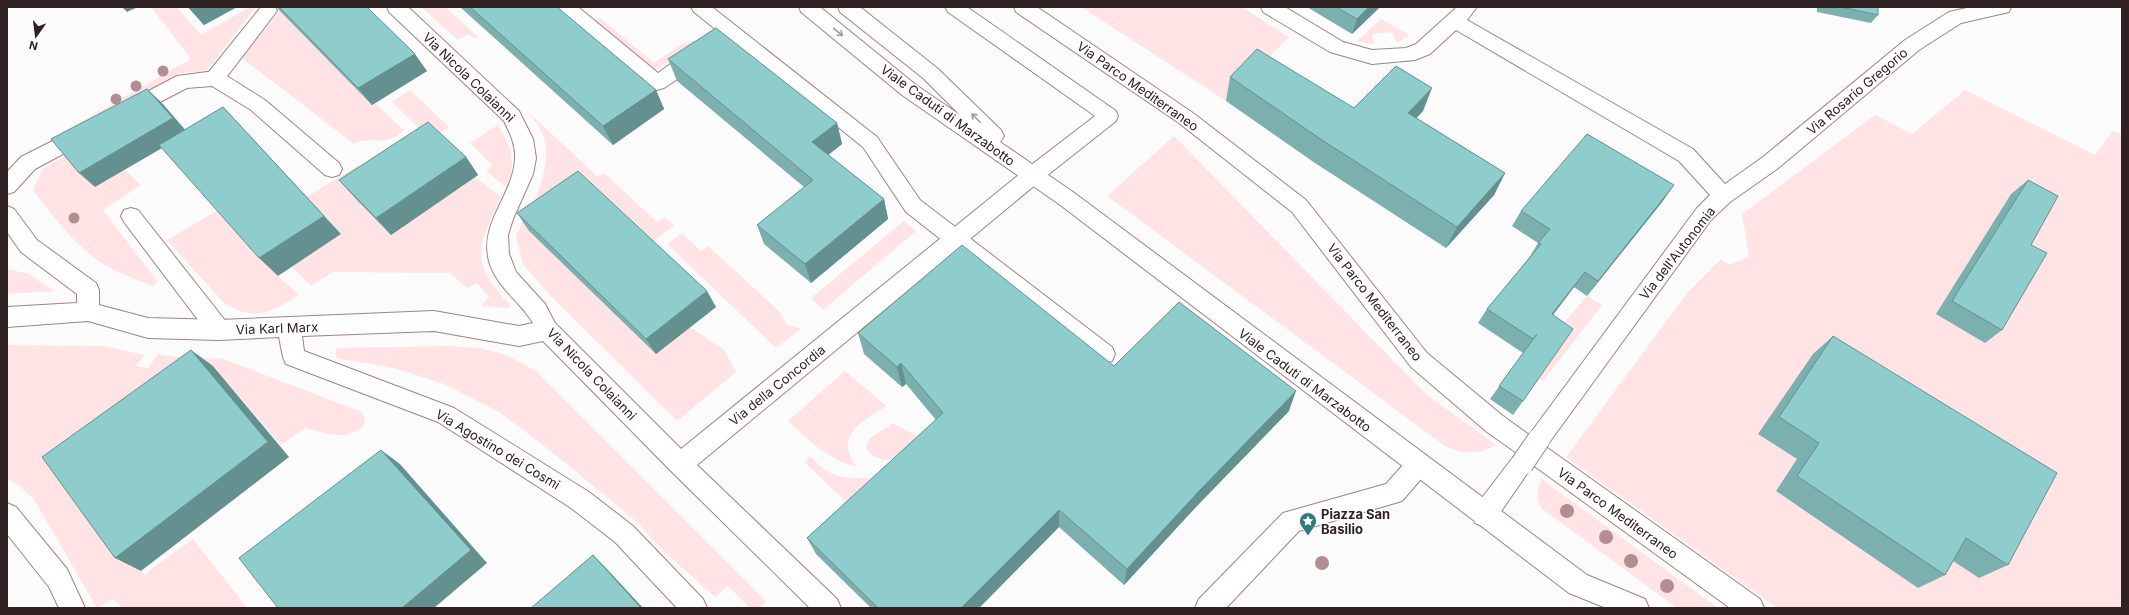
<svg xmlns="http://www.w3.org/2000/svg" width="2129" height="615" font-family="Inter,sans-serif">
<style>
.green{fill:#ffe3e5}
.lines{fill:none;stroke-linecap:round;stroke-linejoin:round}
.service-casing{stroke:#a48082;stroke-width:2}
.minor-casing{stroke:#a48082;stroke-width:2}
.tertiary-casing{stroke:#a48082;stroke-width:2}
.service{fill:#fff;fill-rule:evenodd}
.minor{fill:#fff;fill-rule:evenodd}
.tertiary{fill:#fff;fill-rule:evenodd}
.minor-bridge-casing{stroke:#a48082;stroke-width:24;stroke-linecap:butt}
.minor-bridge{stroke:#fff;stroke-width:22}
.tree{fill:#b28e92}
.wall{fill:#7bb0af}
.shaded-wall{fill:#64908f}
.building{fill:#8fcdcc;stroke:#64908f}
.oneway{stroke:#a19b9c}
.labels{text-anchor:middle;stroke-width:3;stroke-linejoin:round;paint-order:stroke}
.street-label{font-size:13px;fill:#2f2122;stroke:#fff}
.poi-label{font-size:13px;font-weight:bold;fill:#2f2122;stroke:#fff;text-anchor:start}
</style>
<rect width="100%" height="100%" fill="#fbfbfb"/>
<!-- green -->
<g class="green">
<polygon points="151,7 177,7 201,35 250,7 256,7 206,71 180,73 60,139 52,138 191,59"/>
<polygon points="421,7 445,7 478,37 475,39 469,34 458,40"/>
<polygon points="1081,7 1242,7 1289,37 1226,101"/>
<path d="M280,11L372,105L375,103L403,130C389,149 368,134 354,144L242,58Z"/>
<polygon points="600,18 654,63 682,44 707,37 652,72 593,22"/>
<polygon points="1381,19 1409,35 1397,43 1392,32 1372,34 1374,45 1357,41"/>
<polygon points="410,90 449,127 436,136 424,133 392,102"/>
<polygon points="1965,90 2095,155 2113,131 2122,135 2122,608 1777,608 1566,457 1688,292 1721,259 1729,265 1749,257 1742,214 1875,115 1912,134"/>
<path d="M526,110L597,176L604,173L657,222L665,217L674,226L648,245L551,216L535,201C543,178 552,154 541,131C538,123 531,117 526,110Z"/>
<path d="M498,125C513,150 516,160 507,188L486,171L493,166L470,143Z"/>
<path d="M1174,136L1426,394L1496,445C1478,455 1464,455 1445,446L1107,196Z"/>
<path d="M68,154L95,187L125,170L141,185L103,210L157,281L156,284L152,286C135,279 115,272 99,261C73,243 52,215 33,190L43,169Z"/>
<path d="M357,166L380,168L373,180L351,194L354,197L475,177L501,197C476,250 470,259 510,306L508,308L481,306L489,297L477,283L467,288L450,273L333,272L311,286L292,267L341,234L307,197Z"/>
<path d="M220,209L278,276L299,295C272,312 254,322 224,303L167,240Z"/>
<polygon points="524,217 529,231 656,354 690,327 724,350 736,372 677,421 550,295 523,264 516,237"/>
<polygon points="904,221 916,231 823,310 811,298"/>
<polygon points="682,233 701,251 708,246 780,312 786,324 801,329 776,348 667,244"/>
<polygon points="7,269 29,274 55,291 7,294"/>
<polygon points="1587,296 1602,305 1543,381 1524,369"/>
<path d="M7,345L103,346L145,355L135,366L148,368L158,354L187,359L221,358L362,412L365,418L364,425C346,443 327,433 305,428L281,445L213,366L68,470L145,576L151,569L193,539L247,608H122L113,599L97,608L33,498L18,485L7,479Z"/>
<polygon points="448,346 480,348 506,355 536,371 766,601 760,608 750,608 728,586 715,597 663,551 637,522 552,452 499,412 444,384 394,368 336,358 336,348"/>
<path d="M845,371L886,406C862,422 833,435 857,467C830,461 808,440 788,421Z"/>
<path d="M893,423L933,446C914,454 878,472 866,447L869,439Z"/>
<path d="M810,456C815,461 821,467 827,471C843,481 865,478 883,477L859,514L804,462Z"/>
<path d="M1542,479L1547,483L1718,608H1677L1541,508C1536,497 1536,490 1542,479Z"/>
</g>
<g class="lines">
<!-- service casing -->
<g class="service-casing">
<g id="service">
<polygon points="261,7 275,7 277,11 222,83 215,85 208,83 206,78 208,73"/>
<path d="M557,7H578L658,73C670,65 689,46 704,51L707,56L704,61L664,88L657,90L650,88L560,12Z"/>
<polygon points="691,7 712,7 877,137 920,200 1112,347 1115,354 1112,361 1104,363 1096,361 906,212 863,147 694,12"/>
<polygon points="945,7 967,7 1116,111 1118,116 1116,121 1040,181 1033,183 1026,181 1023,175 1026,169 1095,116 948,12"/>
<polygon points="131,208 138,210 227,323 230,330 227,337 219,339 211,337 124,222 121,216 124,210"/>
</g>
</g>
<!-- minor casing -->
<g class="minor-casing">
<g id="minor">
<path d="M387,7H408L519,111L533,139L536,158L533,174L513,219L508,235L509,254L516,272L545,304L555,323L681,449L1026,169L1033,167L1040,169L1043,175L1040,181L697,465L837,599L841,608H810L672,472L543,341L519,346L434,331L302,336L304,351L454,408L589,492L633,526L703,599L707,608H677L615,542L571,508L438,422L286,364L283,357L279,337L219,340L148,338L88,321L7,327V307L77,303V294L21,252L7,232V206L14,209L37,240L96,283L99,290V305L148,318L219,320L434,311L519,326L533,323C520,301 496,287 489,261C479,222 513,196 515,159C516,145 510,133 504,121L389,12Z"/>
<polygon points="1014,7 1037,7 1193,113 1306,200 1427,353 1503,416 1529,435 1697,208 1710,195 1679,161 1456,30 1430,54 1415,60 1372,64 1330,52 1263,12 1261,7 1285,7 1343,42 1372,50 1406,48 1416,44 1457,7 1477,7 1467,20 1693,149 1725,184 1763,157 1905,40 1949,12 1971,7 2011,7 2009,12 1961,23 1919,50 1777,169 1730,202 1711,220 1546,447 1760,599 1764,608 1730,608 1533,465 1493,523 1484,527 1475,523 1472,515 1475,507 1514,456 1518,454 1487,432 1411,367 1292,212 1179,123 1016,12"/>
<polygon points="215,71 222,73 265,100 339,163 342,169 339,175 332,177 325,175 251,110 212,86 187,88 129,118 122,115 119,110 122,105 177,76"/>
<polygon points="84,125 91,127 94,133 91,139 35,169 14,192 7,194 7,172 21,157"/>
<polygon points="1419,453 1427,456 1431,464 1427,472 1402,501 1299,531 1226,608 1195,608 1199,599 1283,513 1386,484 1411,456"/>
<polygon points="7,503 16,507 67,569 85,608 59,608 49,587 7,534"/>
</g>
</g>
<!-- tertiary casing -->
<g class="tertiary-casing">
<polygon id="tertiary" points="799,7 820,7 916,85 960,115 923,78 840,12 838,7 860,7 937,68 1001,130 1004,136 1000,142 1073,192 1587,575 1645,599 1649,608 1606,608 1569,593 1059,204 902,95 801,12"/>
</g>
<!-- service -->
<use href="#service" class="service"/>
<!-- minor -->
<use href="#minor" class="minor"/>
<!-- tertiary -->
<use href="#tertiary" class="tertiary"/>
<!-- minor-bridge casing -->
<g class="minor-bridge-casing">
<polyline id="minor-bridge" points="1522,464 1539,439"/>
</g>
<!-- minor-bridge -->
<use href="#minor-bridge" class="minor-bridge"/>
</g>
<!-- trees -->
<g class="tree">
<circle cx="163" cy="71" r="5.5"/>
<circle cx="136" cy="86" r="5.5"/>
<circle cx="116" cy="99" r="5.5"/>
<circle cx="74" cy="218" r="5.5"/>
<circle cx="1567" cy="511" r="7"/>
<circle cx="1606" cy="537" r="7"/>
<circle cx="1631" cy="561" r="7"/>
<circle cx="1322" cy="563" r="7"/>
<circle cx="1667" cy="586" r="7"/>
</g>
<!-- wall -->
<g class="wall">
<polygon points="188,7 237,7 204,25"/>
<polygon points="276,7 367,7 427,71 372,105"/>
<polygon points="460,7 557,7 656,90 664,109 613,145"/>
<polygon points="1307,7 1380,7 1352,34"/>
<polygon points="1817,7 1878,7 1878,15 1871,23 1817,12"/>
<polygon points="668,59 837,123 842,144 828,155 884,199 888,219 811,283 764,244 757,225 804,187 677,81"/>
<polygon points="1230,77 1354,108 1423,111 1416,118 1505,173 1494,195 1446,248 1315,163 1226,101"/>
<polygon points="466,157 478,175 391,235 354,197 339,180"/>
<polygon points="2028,180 2031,245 2002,330 1985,343 1936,314 2011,194"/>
<polygon points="1674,185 1662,202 1587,296 1574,287 1553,315 1523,401 1513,415 1490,399 1524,352 1523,353 1478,323 1487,309 1529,258 1538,243 1512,226 1521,211"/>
<polygon points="517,213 716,307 656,354 529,231"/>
<polygon points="858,333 1114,366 1289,411 1195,508 1124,585 1059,527 979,608 871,608 816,554 807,538 936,420 906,384 902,387 864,354"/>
<polygon points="1833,336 2008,565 1979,578 1953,561 1945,575 1918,588 1776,491 1797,459 1758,434 1813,354"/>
</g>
<!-- shaded-wall -->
<g class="shaded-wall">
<polygon points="122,7 138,7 127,12"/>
<polygon points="188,7 237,7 204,25"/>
<polygon points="1369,7 1380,7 1352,34 1357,19"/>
<polygon points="415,54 427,71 372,105 358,88"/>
<polygon points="1432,88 1423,111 1399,136 1408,113"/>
<polygon points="147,89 162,103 188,133 95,187 79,173"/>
<polygon points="656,90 664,109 613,145 603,126"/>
<polygon points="223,107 341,234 278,276 259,258"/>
<polygon points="837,123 842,144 818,163 812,142"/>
<polygon points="466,157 478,175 391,235 376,218"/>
<polygon points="1505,173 1494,195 1446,248 1457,227"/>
<polygon points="1674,185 1662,202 1587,296 1598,281"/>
<polygon points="884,199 888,219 811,283 805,264"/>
<polygon points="1585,272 1574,287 1542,329 1552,314"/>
<polygon points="707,291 716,307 656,354 646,339"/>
<polygon points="191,350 213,366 289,457 141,571 115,558"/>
<polygon points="901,363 906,384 902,387 897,367"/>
<polygon points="1296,391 1289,411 1195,508 1124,585 1127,569 1200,490"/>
<polygon points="381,450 400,464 487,563 434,608 402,608"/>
<polygon points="1059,510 1059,527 979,608 961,608"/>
<polygon points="593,555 606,568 643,608 641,608"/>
</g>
<!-- building -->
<g class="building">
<polygon points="279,7 367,7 415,54 358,88"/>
<polygon points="470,7 557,7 656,90 603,126"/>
<polygon points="1336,7 1369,7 1357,19"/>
<polygon points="1841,7 1878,7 1878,15"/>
<polygon points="716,28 837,123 812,142 884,199 805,264 757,225 813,180 668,59"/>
<polygon points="1257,49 1354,108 1396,66 1432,88 1408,113 1505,173 1457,227 1322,140 1230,77"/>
<polygon points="147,89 173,118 79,173 51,139"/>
<polygon points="223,107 324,216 259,258 159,145"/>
<polygon points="428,122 466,157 376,218 339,180"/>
<polygon points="1587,134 1674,185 1598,281 1585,272 1552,314 1573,329 1523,401 1499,386 1537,334 1533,339 1487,309 1541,244 1538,243 1550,229 1521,211"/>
<polygon points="578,171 707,291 646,339 517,213"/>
<polygon points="2028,180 2058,196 2031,245 2047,253 2002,330 1952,301"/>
<polygon points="962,245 1114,366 1179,302 1296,391 1200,490 1127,569 1059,510 961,608 878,608 807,538 943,413 901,363 897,367 858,333"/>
<polygon points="1833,336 2057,473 2008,565 1966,538 1945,575 1797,476 1819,443 1779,417"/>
<polygon points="191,350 268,442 115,558 42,457"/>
<polygon points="381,450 471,550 402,608 278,608 239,558"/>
<polygon points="593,555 641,608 531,608"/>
</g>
<!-- one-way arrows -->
<defs><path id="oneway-shaft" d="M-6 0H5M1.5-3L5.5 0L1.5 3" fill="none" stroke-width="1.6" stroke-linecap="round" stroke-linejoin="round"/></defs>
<g class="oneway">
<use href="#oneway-shaft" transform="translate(838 32) rotate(39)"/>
<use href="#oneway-shaft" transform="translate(976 118) rotate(-135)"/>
</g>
<!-- icons -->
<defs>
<g id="sight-pin" transform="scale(0.9)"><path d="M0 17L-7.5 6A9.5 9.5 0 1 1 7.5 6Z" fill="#307a79" stroke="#fff"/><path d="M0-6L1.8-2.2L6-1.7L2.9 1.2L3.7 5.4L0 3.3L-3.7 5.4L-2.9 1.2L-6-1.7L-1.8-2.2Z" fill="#fff"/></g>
</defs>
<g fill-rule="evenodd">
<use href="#sight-pin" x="1308" y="521"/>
</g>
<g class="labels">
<!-- street labels -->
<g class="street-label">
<text transform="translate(469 77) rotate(44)" y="5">Via Nicola Colaianni</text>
<text transform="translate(1138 86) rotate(35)" y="5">Via Parco Mediterraneo</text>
<text transform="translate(1857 91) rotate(-40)" y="5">Via Rosario Gregorio</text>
<text transform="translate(948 115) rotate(36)" y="5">Viale Caduti di Marzabotto</text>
<text transform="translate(1677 253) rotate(-52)" y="5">Via dell'Autonomia</text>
<text transform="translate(1375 302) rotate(52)" y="5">Via Parco Mediterraneo</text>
<text transform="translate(277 328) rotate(-2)" y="5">Via Karl Marx</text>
<text transform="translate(592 374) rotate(46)" y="5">Via Nicola Colaianni</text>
<text transform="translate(1305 380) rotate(37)" y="5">Viale Caduti di Marzabotto</text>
<text transform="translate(777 385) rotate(-39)" y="5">Via della Concordia</text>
<text transform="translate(498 449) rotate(31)" y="5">Via Agostino dei Cosmi</text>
<text transform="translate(1618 513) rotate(36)" y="5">Via Parco Mediterraneo</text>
</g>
<!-- poi labels -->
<g class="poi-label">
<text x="1321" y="519">Piazza San<tspan x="1321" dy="15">Basilio</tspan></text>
</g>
</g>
<!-- border -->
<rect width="2129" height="615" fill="none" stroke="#2f2122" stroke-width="16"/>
<!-- north arrow -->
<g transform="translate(36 36) rotate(194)" stroke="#ffffff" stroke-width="3" paint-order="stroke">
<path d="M0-3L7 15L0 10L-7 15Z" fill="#2f2122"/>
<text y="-6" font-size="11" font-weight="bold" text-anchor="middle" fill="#2f2122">N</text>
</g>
</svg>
